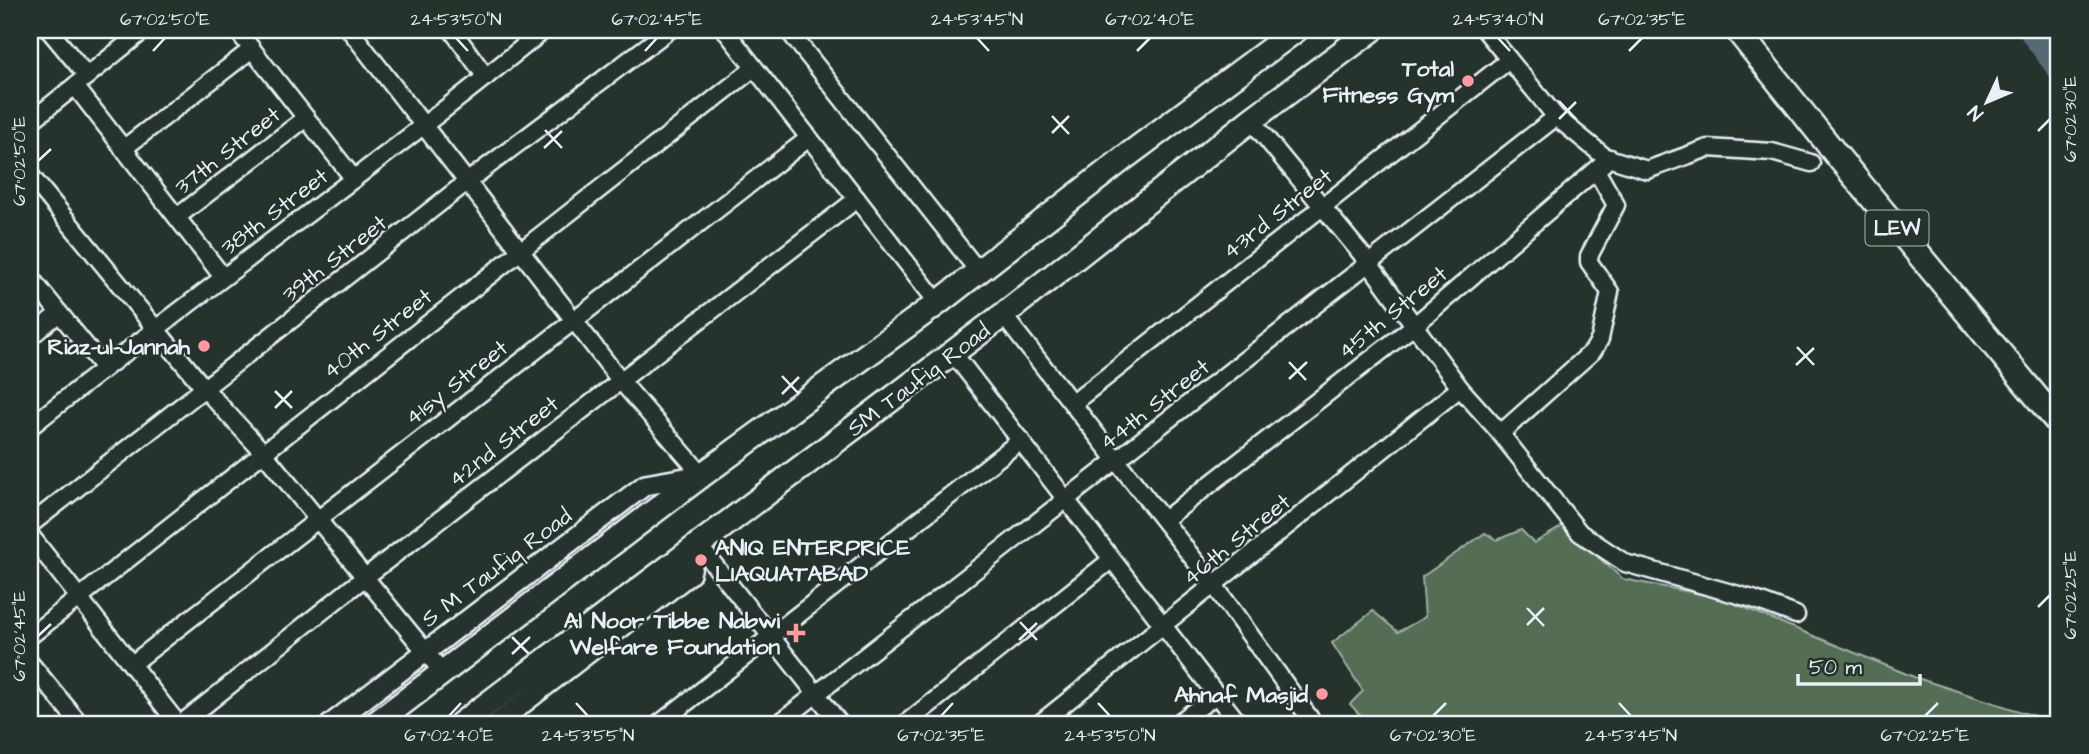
<svg xmlns="http://www.w3.org/2000/svg" width="2089" height="754" font-family="'Architects Daughter',sans-serif">
<style>
.green{fill:#546d54;stroke:#9eafa6;stroke-width:2}
.lines{fill:none;stroke-linecap:round;stroke-linejoin:round}
.river{stroke:#556b73;stroke-width:30}
.minor-casing{stroke:#e8f1f8;stroke-width:21}
.major-casing{stroke:#e8f1f8;stroke-width:24}
.highway-casing{stroke:#e8f1f8;stroke-width:28}
.minor{stroke:#26332d;stroke-width:16}
.major{stroke:#26332d;stroke-width:19}
.highway{stroke:#26332d;stroke-width:23}
.ticks{fill:none;stroke:#e8f1f8;stroke-width:2.5}
.poi-dot{fill:#ff9aa2;stroke:#26332d;stroke-width:2.5}
.labels{text-anchor:middle;stroke-width:5;stroke-linejoin:round;paint-order:stroke}
.shield{fill:#26332d;stroke:#aeb8bb;stroke-width:2}
.shield-label{font-size:21px;font-weight:bold;fill:#e8f1f8}
.poi-label{font-size:23px;font-weight:bold;fill:#e8f1f8;stroke:#26332d;text-anchor:end}
.street-label{font-size:23px;fill:#e8f1f8;stroke:#26332d}
.neatline{fill:none;stroke:#e8f1f8;stroke-width:2.5}
.ticks-label{font-size:18px;text-anchor:middle;fill:#e8f1f8}
</style>
<rect width="100%" height="100%" fill="#26332d"/>
<filter id="ink" filterUnits="userSpaceOnUse"><feTurbulence type="fractalNoise" baseFrequency=".0143" numOctaves="2"/><feDisplacementMap in="SourceGraphic" scale="14" xChannelSelector="R" yChannelSelector="G"/><feConvolveMatrix kernelMatrix="1 2 1 2 8 2 1 2 1" color-interpolation-filters="sRGB"/></filter>
<g filter="url(#ink)">
<!-- green -->
<polygon class="green" points="1563,526 1623,579 1721,598 1914,677 2059,724 1368,724 1350,704 1363,691 1332,643 1373,611 1398,632 1425,617 1422,577 1485,533 1497,540 1521,530 1534,543"/>
<g class="lines">
<!-- river -->
<polyline class="river" points="2034,30 2059,64"/>
<!-- minor casing -->
<g class="minor-casing">
<g id="minor">
<polyline points="49,30 87,76"/>
<polyline points="237,30 354,179"/>
<polyline points="350,30 620,380 702,475"/>
<polyline points="452,30 486,77"/>
<polyline points="725,30 938,303"/>
<polyline points="788,30 979,272"/>
<polyline points="1485,30 1556,117 1605,157 1647,170 1708,148 1772,152 1811,163"/>
<polyline points="75,86 223,277"/>
<polyline points="1251,120 1368,262 1460,388 1495,427 1580,533 1625,563 1753,599 1796,615"/>
<polyline points="30,122 144,30"/>
<polyline points="123,149 252,49"/>
<polyline points="30,175 204,388 262,451 443,673"/>
<polyline points="177,217 306,118"/>
<polyline points="30,277 104,368"/>
<polyline points="1003,315 1214,585 1314,724"/>
<polyline points="30,337 59,313"/>
<polyline points="953,353 1239,724"/>
<polyline points="1073,403 1509,60"/>
<path d="M30,427C199,292 376,167 544,30"/>
<polyline points="1501,433 1593,351 1600,339 1610,292 1589,262 1589,256 1616,205 1596,170"/>
<polyline points="1164,520 1415,325 1610,158"/>
<polyline points="30,525 468,181 669,30"/>
<polyline points="30,535 178,724"/>
<polyline points="697,543 840,724"/>
<polyline points="30,636 754,68"/>
<polyline points="30,663 80,724"/>
<polyline points="132,664 809,138"/>
<polyline points="181,724 364,578 857,199"/>
<polyline points="659,724 1021,440"/>
<polyline points="778,724 1556,117"/>
<polyline points="905,724 1111,560"/>
<polyline points="1039,724 1460,388"/>
<polyline points="1177,724 1217,694"/>
</g>
</g>
<!-- major casing -->
<g class="major-casing">
<g id="major">
<polyline points="331,724 645,485 702,475"/>
<polyline points="496,724 690,574 697,543"/>
</g>
</g>
<!-- highway casing -->
<g class="highway-casing">
<g id="highway">
<polyline points="1737,30 1839,158 2059,424"/>
<polyline points="375,724 702,475 938,303 1124,158 1296,30"/>
<polyline points="461,724 1003,315 1251,120 1372,30"/>
</g>
</g>
<!-- minor -->
<use href="#minor" class="minor"/>
<!-- major -->
<use href="#major" class="major"/>
<!-- highway -->
<use href="#highway" class="highway"/>
</g>
</g>
<!-- ticks -->
<path class="ticks" d="M456,38L468,51M977,38L989,51M1498,38L1510,51M153,51L165,38M645,51L657,38M1137,51L1150,38M1629,51L1642,38M1559,101L1576,119M1052,116L1069,134M1559,119L1576,102M545,130L562,148M2038,131L2050,119M1052,133L1069,116M544,148L562,131M38,161L51,149M1797,347L1814,365M1289,362L1306,380M1796,365L1814,348M782,376L799,394M1289,379L1307,362M275,391L292,408M782,394L799,377M275,408L292,391M2038,607L2050,595M1527,608L1544,626M1020,622L1037,640M1527,625L1544,608M38,636L51,624M512,637L529,654M1019,640L1037,623M512,654L530,637M576,703L588,716M1098,703L1110,716M1619,703L1631,716M449,716L461,703M941,716L953,703M1433,716L1446,703M1925,716L1938,703"/>
<!-- markers -->
<g class="poi-dot">
<circle cx="1468" cy="81" r="7"/>
<circle cx="204" cy="346" r="7"/>
<circle cx="701" cy="560" r="7"/>
<path d="M792.5 622.5h7v7h7v7h-7v7h-7v-7h-7v-7h7z"/>
<circle cx="1322" cy="694" r="7"/>
</g>
<g class="labels">
<!-- shield labels -->
<rect class="shield" x="1865.5" y="210.5" width="63" height="35" rx="5"/>
<g class="shield-label">
<text x="1897" y="235">LEW</text>
</g>
<!-- poi labels -->
<g class="poi-label">
<text x="1454" y="76">Total<tspan x="1454" dy="26">Fitness Gym</tspan></text>
<text x="190" y="354">Riaz-ul-Jannah</text>
<text x="715" y="555" text-anchor="start">ANIQ ENTERPRICE<tspan x="715" dy="26">LIAQUATABAD</tspan></text>
<text x="780" y="628">Al Noor Tibbe Nabwi<tspan x="780" dy="26">Welfare Foundation</tspan></text>
<text x="1308" y="702">Ahnaf Masjid</text>
</g>
<!-- street labels -->
<g class="street-label">
<text transform="translate(227 150) rotate(-38)" y="8">37th Street</text>
<text transform="translate(274 211) rotate(-37)" y="8">38th Street</text>
<text transform="translate(1277 213) rotate(-38)" y="8">43rd Street</text>
<text transform="translate(334 258) rotate(-38)" y="8">39th Street</text>
<text transform="translate(1392 312) rotate(-39)" y="8">45th Street</text>
<text transform="translate(377 333) rotate(-38)" y="8">40th Street</text>
<text transform="translate(918 379) rotate(-37)" y="8">SM Taufiq Road</text>
<text transform="translate(456 382) rotate(-38)" y="8">41sy Street</text>
<text transform="translate(1154 404) rotate(-38)" y="8">44th Street</text>
<text transform="translate(503 441) rotate(-38)" y="8">42nd Street</text>
<text transform="translate(1236 539) rotate(-39)" y="8">46th Street</text>
<text transform="translate(496 567) rotate(-37)" y="8">S M Taufiq Road</text>
</g>
</g>
<!-- margin -->
<rect width="2089" height="754" fill="none" stroke="#26332d" stroke-width="77"/>
<!-- north arrow -->
<g transform="translate(1987 102) rotate(226)" stroke="#26332d" stroke-width="5" paint-order="stroke">
<path d="M0-5L12 26L0 18L-12 26Z" fill="#e8f1f8"/>
<text y="-10" font-size="19" font-weight="bold" text-anchor="middle" fill="#e8f1f8">N</text>
</g>
<!-- scale -->
<path d="M1798 674v10h122v-10" fill="none" stroke="#e8f1f8" stroke-width="3.5"/>
<text x="1809" y="674" font-size="21" fill="#e8f1f8" stroke="#26332d" stroke-width="5" paint-order="stroke">50 m</text>
<rect x="38" y="38" width="2012" height="678" class="neatline"/>
<g class="ticks-label">
<text x="165" y="25">67°02'50"E</text>
<text x="456" y="25">24°53'50"N</text>
<text x="657" y="25">67°02'45"E</text>
<text x="977" y="25">24°53'45"N</text>
<text x="1150" y="25">67°02'40"E</text>
<text x="1498" y="25">24°53'40"N</text>
<text x="1642" y="25">67°02'35"E</text>
<text transform="translate(2070 119) rotate(-90)" y="6">67°02'30"E</text>
<text transform="translate(19 161) rotate(-90)" y="6">67°02'50"E</text>
<text transform="translate(2070 595) rotate(-90)" y="6">67°02'25"E</text>
<text transform="translate(19 636) rotate(-90)" y="6">67°02'45"E</text>
<text x="449" y="741">67°02'40"E</text>
<text x="588" y="741">24°53'55"N</text>
<text x="941" y="741">67°02'35"E</text>
<text x="1110" y="741">24°53'50"N</text>
<text x="1433" y="741">67°02'30"E</text>
<text x="1631" y="741">24°53'45"N</text>
<text x="1925" y="741">67°02'25"E</text>
</g>
</svg>
